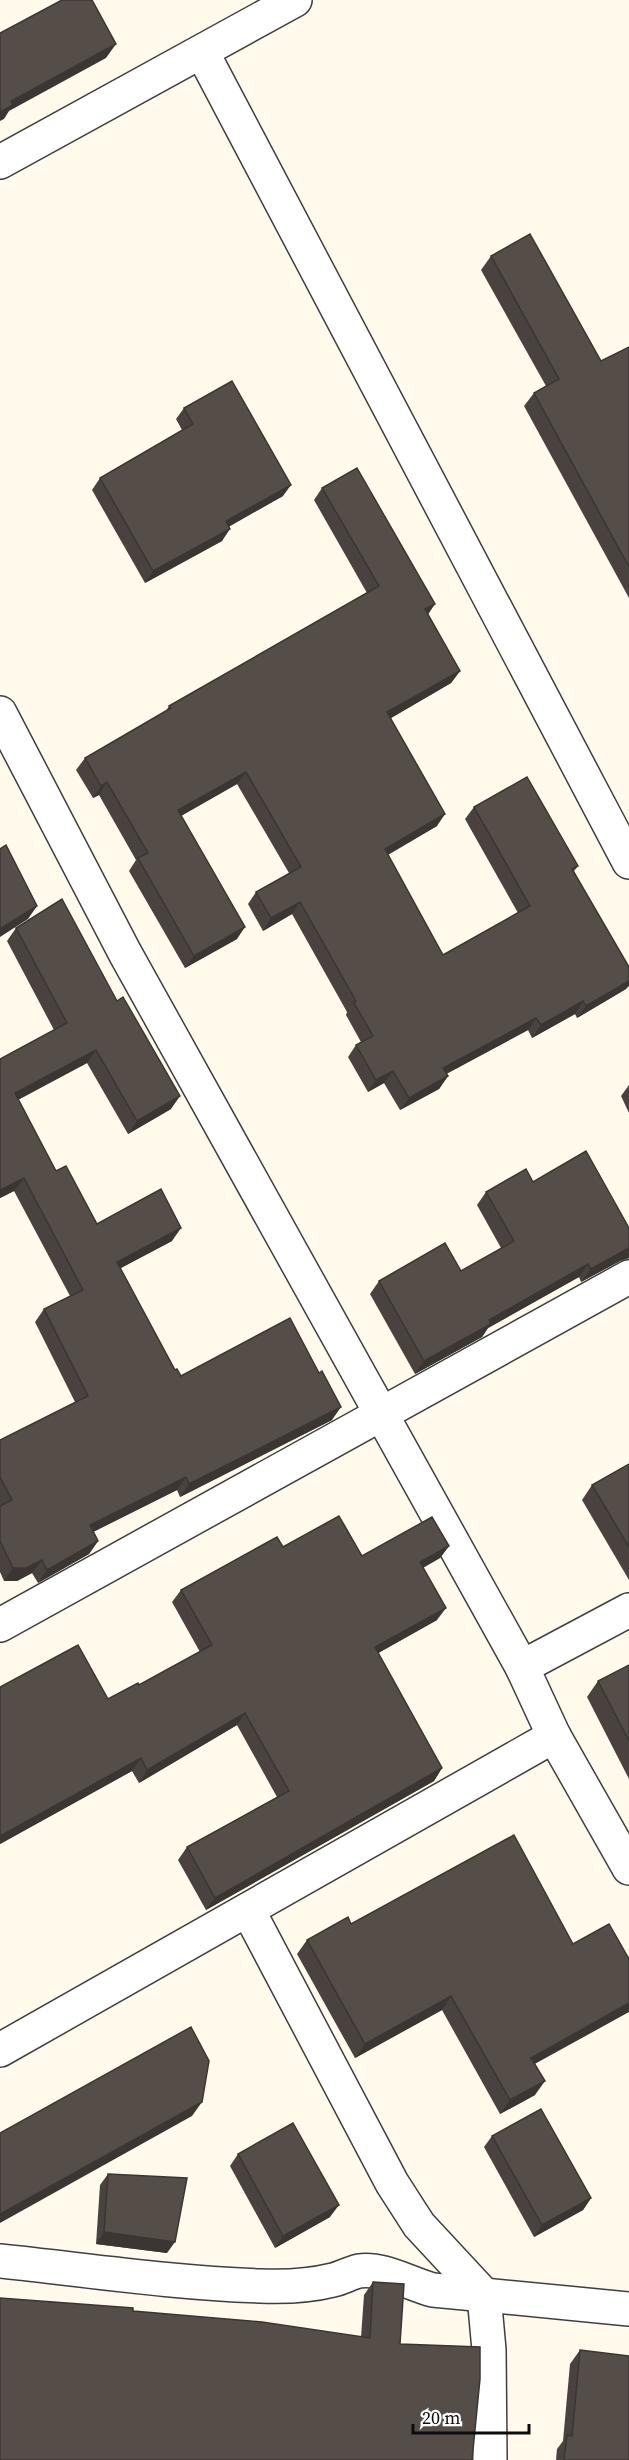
<svg xmlns="http://www.w3.org/2000/svg" width="629" height="2460" font-family="'Source Serif 4',serif">
<style>
.lines{fill:none;stroke-linecap:round;stroke-linejoin:round}
.street-casing{stroke:#3f3f3f;stroke-width:36}
.street{stroke:#fff;stroke-width:33}
.wall{fill:#49423e}
.shaded-wall{fill:#3c3632}
.building{fill:#554d48;stroke:#3c3632;stroke-width:1.5}
</style>
<rect width="100%" height="100%" fill="#fffaeb"/>
<g class="lines">
<!-- street casing -->
<g class="street-casing">
<g id="street">
<polyline points="202,52 629,862"/>
<polyline points="0,162 295,0"/>
<polyline points="0,713 125,953 522,1667 554,1736 629,1868"/>
<polyline points="0,1625 629,1277"/>
<polyline points="522,1667 629,1610"/>
<polyline points="248,1910 392,2183 419,2225 484,2295 489,2350 490,2460"/>
<polyline points="0,2050 554,1736"/>
<path d="M0,2261C86,2270 173,2283 260,2286C284,2287 309,2286 333,2280C342,2278 350,2273 359,2271C382,2267 410,2284 433,2290L629,2309"/>
</g>
</g>
<!-- street -->
<use href="#street" class="street"/>
</g>
<!-- wall -->
<g class="wall">
<polygon points="491,256 601,361 629,347 629,598 524,406 534,393 546,386 481,270"/>
<polygon points="184,408 283,496 229,526 222,541 145,583 92,490 100,478 182,430 176,419"/>
<polygon points="322,488 428,614 460,671 451,683 391,718 437,826 388,855 443,955 518,913 465,819 474,807 578,866 574,871 626,989 577,1018 575,1014 532,1038 528,1030 446,1074 448,1076 439,1089 400,1110 384,1083 368,1092 348,1057 356,1045 361,1042 346,1015 347,1012 292,914 263,931 248,904 256,892 289,873 237,784 181,816 237,939 185,968 129,871 136,860 99,795 93,798 76,770 85,758 166,711 169,706 367,593 314,500"/>
<polygon points="16,928 171,1109 128,1134 87,1063 18,1100 56,1171 97,1224 172,1241 120,1268 175,1370 181,1376 332,1420 180,1497 177,1490 93,1532 98,1541 89,1554 38,1583 32,1573 17,1581 4,1581 0,1572 0,1440 75,1402 35,1322 44,1309 70,1296 14,1191 0,1198 0,1059 54,1030 7,941"/>
<polygon points="629,1085 629,1113 621,1096"/>
<polygon points="533,1182 629,1228 629,1258 620,1261 581,1282 579,1277 488,1328 482,1337 415,1374 370,1294 379,1281 461,1271 501,1248 477,1205 486,1192"/>
<polygon points="629,1464 629,1580 582,1500 592,1485"/>
<polygon points="449,1546 440,1558 423,1568 437,1620 378,1653 442,1768 434,1781 206,1910 178,1860 187,1847 277,1797 237,1725 139,1783 132,1771 0,1844 0,1687 108,1699 139,1685 200,1652 172,1602 181,1590 283,1547 362,1556"/>
<polygon points="629,1665 629,1779 587,1697 598,1681"/>
<polygon points="514,1835 535,2064 535,2095 500,2114 442,2010 355,2058 297,1954 307,1940 351,1924"/>
<polygon points="492,2136 591,2198 583,2210 534,2237 484,2147"/>
<polygon points="238,2154 330,2217 275,2248 230,2166"/>
<polygon points="108,2174 167,2253 96,2244 100,2185"/>
<polygon points="373,2282 400,2344 133,2311 361,2337 364,2295"/>
<polygon points="580,2350 629,2460 556,2460 557,2449 563,2441 570,2364"/>
</g>
<!-- shaded-wall -->
<g class="shaded-wall">
<polygon points="116,44 106,58 9,111 4,119 0,121 0,112 11,101"/>
<polygon points="291,485 283,496 218,533 226,521"/>
<polygon points="230,529 222,541 145,583 153,571"/>
<polygon points="435,604 427,616 425,609"/>
<polygon points="460,671 451,683 379,725 387,712"/>
<polygon points="246,772 237,784 170,822 178,810"/>
<polygon points="107,782 99,795 93,798 101,786"/>
<polygon points="445,814 437,826 376,861 385,849"/>
<polygon points="300,902 292,914 263,931 271,918"/>
<polygon points="37,906 28,919 0,937 0,929"/>
<polygon points="245,927 237,939 185,968 194,956"/>
<polygon points="629,981 629,986 626,989 577,1018 586,1006"/>
<polygon points="583,1001 575,1014 532,1038 541,1025"/>
<polygon points="536,1018 528,1030 435,1080 443,1068"/>
<polygon points="96,1050 87,1063 6,1106 15,1093"/>
<polygon points="393,1071 384,1083 368,1092 376,1080"/>
<polygon points="448,1076 439,1089 400,1110 409,1098"/>
<polygon points="180,1096 171,1109 128,1134 137,1121"/>
<polygon points="24,1178 14,1191 0,1198 0,1190"/>
<polygon points="181,1228 172,1241 108,1275 117,1262"/>
<polygon points="629,1248 629,1258 620,1261 581,1282 591,1269"/>
<polygon points="588,1264 579,1277 488,1328 482,1337 415,1374 424,1361 489,1320"/>
<polygon points="341,1407 332,1420 180,1497 189,1484"/>
<polygon points="186,1477 177,1490 81,1538 90,1525"/>
<polygon points="98,1541 89,1554 38,1583 47,1570"/>
<polygon points="449,1546 440,1558 411,1574 420,1562"/>
<polygon points="42,1560 32,1573 17,1581 4,1581 13,1568"/>
<polygon points="446,1608 437,1620 366,1660 375,1647"/>
<polygon points="245,1713 237,1725 139,1783 147,1770"/>
<polygon points="141,1758 132,1771 0,1844 0,1836"/>
<polygon points="442,1768 434,1781 206,1910 215,1898"/>
<polygon points="451,1996 442,2010 355,2058 365,2044"/>
<polygon points="629,2003 629,2012 522,2071 531,2058"/>
<polygon points="545,2081 535,2095 500,2114 510,2100"/>
<polygon points="202,2102 192,2116 0,2223 0,2214"/>
<polygon points="591,2198 583,2210 534,2237 542,2225"/>
<polygon points="339,2205 330,2217 275,2248 283,2236"/>
<polygon points="104,2232 175,2242 167,2253 96,2244"/>
</g>
<!-- building -->
<g class="building">
<polygon points="62,0 92,0 116,44 11,101 13,105 0,112 0,33"/>
<polygon points="530,234 601,361 629,347 629,567 534,393 559,379 491,256"/>
<polygon points="232,381 291,485 226,521 230,529 153,571 100,478 193,424 184,408"/>
<polygon points="357,468 435,604 425,609 460,671 387,712 445,814 385,849 443,955 530,906 474,807 527,777 578,866 572,869 629,967 629,981 586,1006 583,1001 541,1025 536,1018 443,1068 448,1076 409,1098 393,1071 376,1080 356,1045 373,1036 354,1003 356,1001 300,902 271,918 256,892 301,867 246,772 178,810 245,927 194,956 138,858 148,853 107,782 101,786 85,758 171,708 169,706 379,586 322,488"/>
<polygon points="6,845 37,906 0,929 0,849"/>
<polygon points="62,899 117,1001 123,997 180,1096 137,1121 96,1050 15,1093 56,1171 66,1166 97,1224 161,1189 181,1228 117,1262 175,1370 177,1369 181,1376 290,1318 319,1373 322,1371 341,1407 189,1484 186,1477 90,1525 98,1541 47,1570 42,1560 26,1568 13,1568 0,1541 0,1506 12,1500 0,1477 0,1440 88,1396 44,1309 83,1290 24,1178 0,1190 0,1059 67,1023 16,928"/>
<polygon points="586,1151 629,1228 629,1248 591,1269 588,1264 489,1320 491,1324 424,1361 379,1281 445,1243 461,1271 514,1241 486,1192 526,1169 533,1182"/>
<polygon points="629,1464 629,1547 592,1485"/>
<polygon points="339,1516 362,1556 432,1517 449,1546 420,1562 446,1608 375,1647 442,1768 215,1898 187,1847 289,1791 245,1713 147,1770 141,1758 0,1836 0,1687 78,1645 108,1699 138,1683 139,1685 212,1645 181,1590 277,1537 283,1547"/>
<polygon points="629,1665 629,1741 598,1681"/>
<polygon points="514,1835 573,1944 609,1924 629,1959 629,2003 531,2058 545,2081 510,2100 451,1996 365,2044 307,1940 348,1917 351,1924"/>
<polygon points="191,2027 209,2061 202,2102 0,2214 0,2133"/>
<polygon points="541,2109 591,2198 542,2225 492,2136"/>
<polygon points="293,2123 339,2205 283,2236 238,2154"/>
<polygon points="108,2174 187,2178 175,2242 104,2232"/>
<polygon points="373,2282 404,2284 400,2344 480,2347 480,2379 472,2460 0,2460 0,2298 133,2308 133,2311 262,2322 370,2338"/>
<polygon points="580,2350 629,2356 629,2460 564,2460 567,2435 572,2436"/>
</g>
<!-- scale -->
<path d="M413 2424v9h116v-9" fill="none" stroke="#0c0c0c" stroke-width="3"/>
<text x="422" y="2424" font-size="18" fill="#0c0c0c" stroke="#ffffff" stroke-width="4.5" paint-order="stroke">20 m</text>
</svg>
